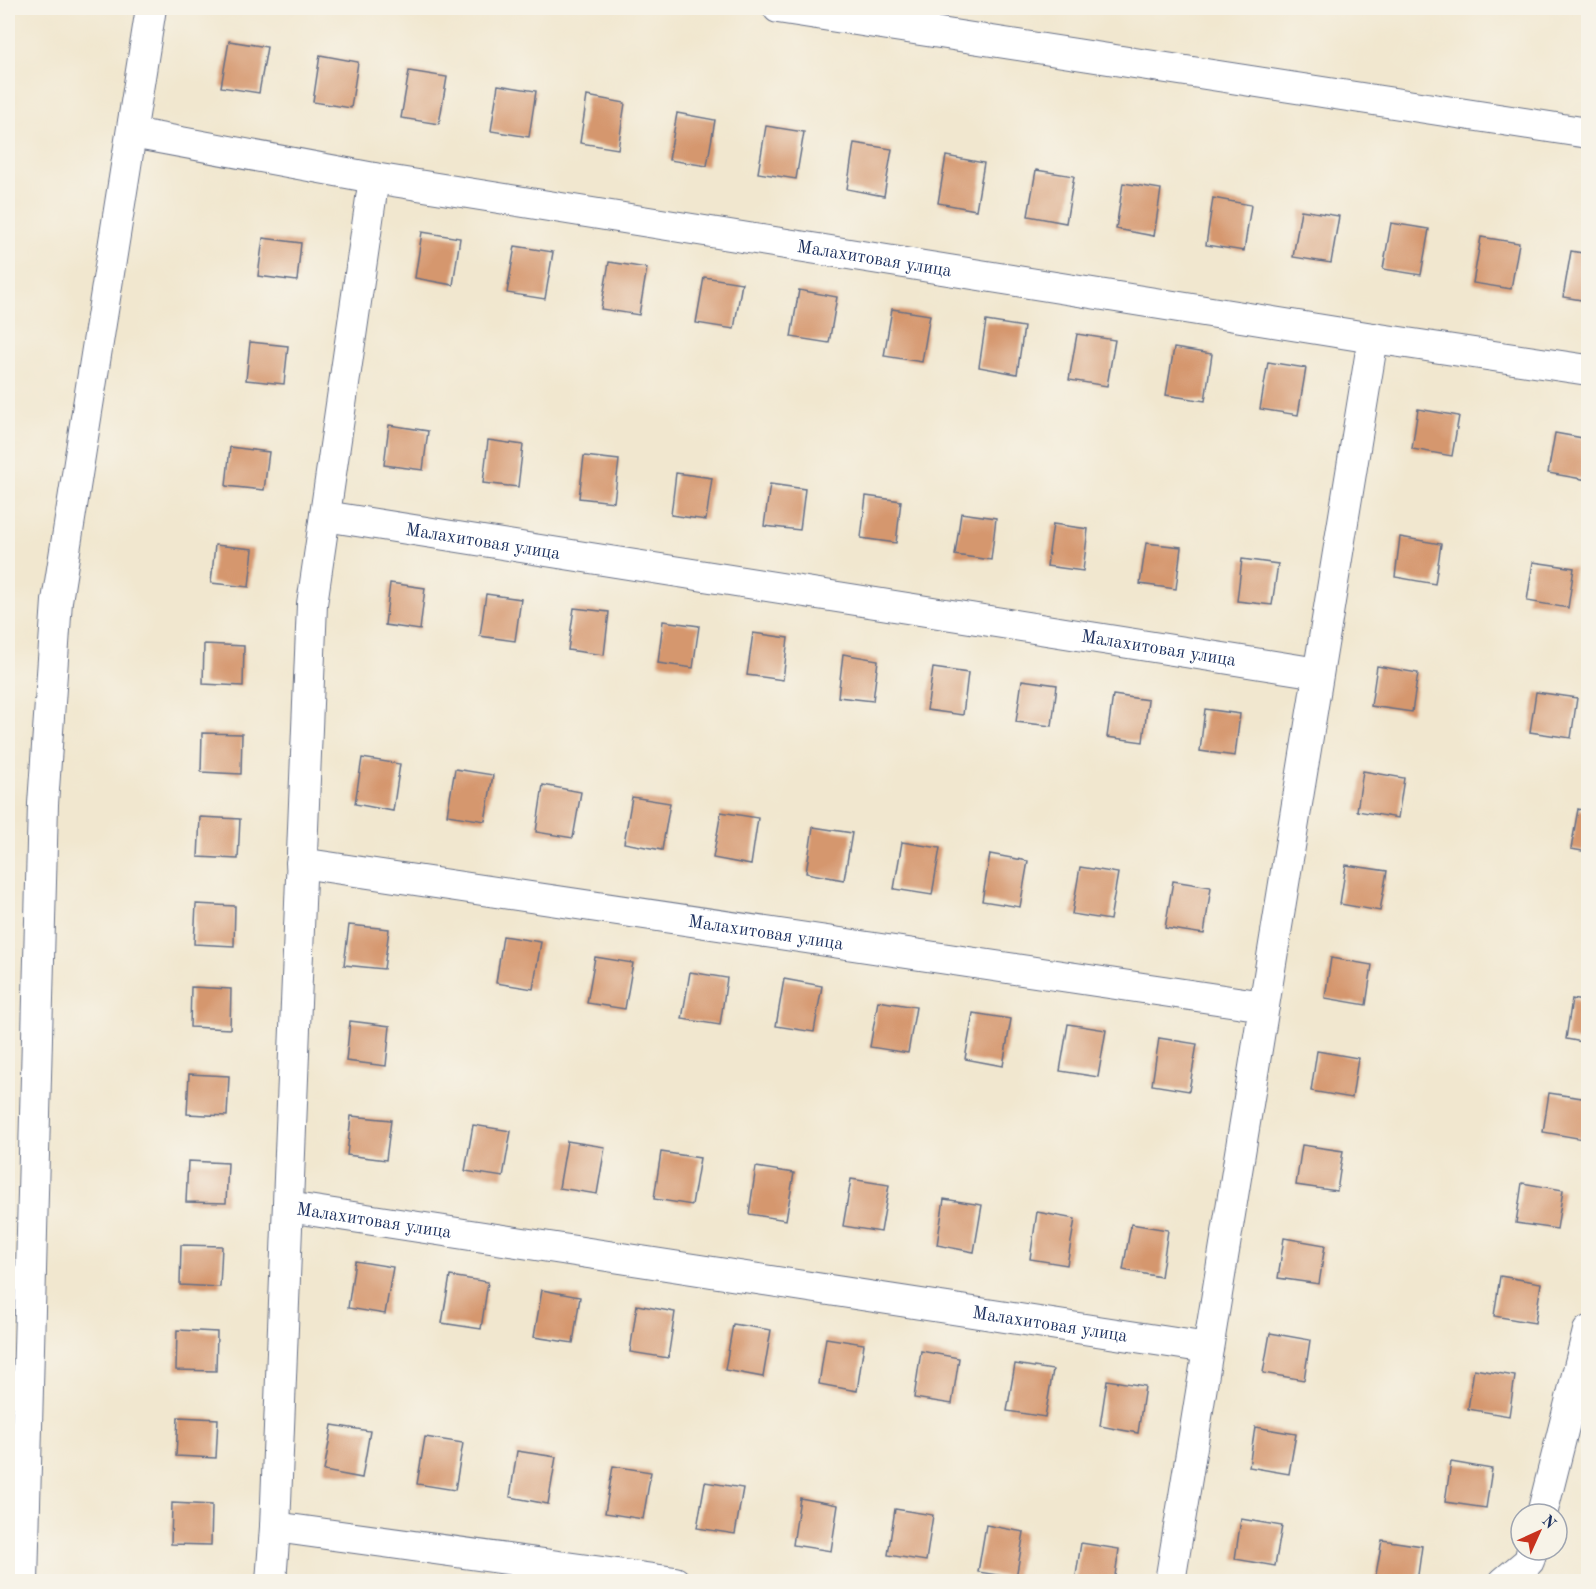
<svg xmlns="http://www.w3.org/2000/svg" width="1596" height="1589" font-family="'Old Standard TT',serif">
<style>
.building{fill:#d5976e}
.lines{fill:none;stroke-linecap:round;stroke-linejoin:round}
.minor-casing{stroke:#666f86;stroke-width:32}
.minor{stroke:#fff;stroke-width:30}
.labels{text-anchor:middle;stroke-width:4.5;stroke-linejoin:round;paint-order:stroke}
.street-label{font-size:18px;fill:#1b2f5e;stroke:#f7f3e8}
</style>
<rect width="100%" height="100%" fill="#f7f3e8"/>
<filter id="ink" filterUnits="userSpaceOnUse"><feTurbulence type="fractalNoise" baseFrequency=".0167" numOctaves="2"/><feDisplacementMap in="SourceGraphic" scale="12" xChannelSelector="R" yChannelSelector="G"/><feConvolveMatrix kernelMatrix="1 2 1 2 8 2 1 2 1" color-interpolation-filters="sRGB"/></filter>
<filter id="wash" filterUnits="userSpaceOnUse"><feTurbulence type="fractalNoise" baseFrequency=".008" numOctaves="4" result="noise"/><feDisplacementMap in="SourceGraphic" scale="24" xChannelSelector="R" yChannelSelector="G"/><feGaussianBlur stdDeviation="1.35" result="paint"/><feColorMatrix in="noise" values="0 0 0 0 0 0 0 0 0 0 0 0 0 0 0 0 0 1.4 0 .05"/><feComposite in="paint" operator="in"/></filter>
<g filter="url(#wash)">
<rect width="100%" height="100%" fill="#f1e7cf"/>
<g id="blocks">
<!-- building -->
<g class="building">
<polygon points="229,41 267,47 259,93 221,87"/>
<polygon points="320,55 358,62 351,108 313,102"/>
<polygon points="409,71 447,77 439,124 401,118"/>
<polygon points="498,85 536,91 529,137 491,131"/>
<polygon points="587,96 625,103 618,149 580,143"/>
<polygon points="677,113 715,120 707,166 669,160"/>
<polygon points="766,126 804,132 796,179 758,173"/>
<polygon points="854,143 892,149 884,196 847,189"/>
<polygon points="946,156 984,163 976,210 938,203"/>
<polygon points="1036,170 1074,176 1066,223 1028,216"/>
<polygon points="1123,183 1161,189 1154,236 1116,229"/>
<polygon points="1213,198 1251,205 1244,251 1206,245"/>
<polygon points="1301,210 1339,216 1331,263 1293,257"/>
<polygon points="1391,223 1429,229 1421,275 1383,269"/>
<polygon points="422,232 460,238 453,285 415,278"/>
<polygon points="1481,237 1519,243 1511,289 1473,283"/>
<polygon points="263,238 301,243 297,281 258,276"/>
<polygon points="515,246 553,252 545,299 507,293"/>
<polygon points="1571,251 1588,254 1588,301 1563,297"/>
<polygon points="609,262 647,268 639,315 601,309"/>
<polygon points="704,277 742,283 734,329 696,323"/>
<polygon points="799,290 837,297 829,343 791,337"/>
<polygon points="892,309 930,315 922,362 884,356"/>
<polygon points="986,321 1024,327 1017,374 979,367"/>
<polygon points="1077,334 1115,340 1107,386 1069,380"/>
<polygon points="250,342 288,346 284,384 246,380"/>
<polygon points="1174,348 1212,354 1205,401 1166,395"/>
<polygon points="1268,362 1306,368 1298,415 1260,409"/>
<polygon points="1418,409 1459,416 1452,456 1412,449"/>
<polygon points="389,425 428,431 423,470 384,465"/>
<polygon points="1555,433 1588,439 1588,480 1548,473"/>
<polygon points="488,440 523,445 518,487 483,483"/>
<polygon points="230,447 269,452 264,490 226,486"/>
<polygon points="584,456 619,460 614,502 579,498"/>
<polygon points="676,473 712,478 706,520 671,515"/>
<polygon points="770,484 805,489 800,530 764,526"/>
<polygon points="866,496 901,501 896,543 861,538"/>
<polygon points="961,513 996,518 991,560 955,555"/>
<polygon points="1053,524 1088,529 1083,571 1047,566"/>
<polygon points="1400,537 1441,544 1435,584 1395,577"/>
<polygon points="1146,543 1181,547 1176,589 1140,584"/>
<polygon points="215,545 253,549 249,587 211,583"/>
<polygon points="1242,559 1278,564 1272,605 1237,601"/>
<polygon points="1533,562 1574,568 1568,608 1527,601"/>
<polygon points="390,583 425,588 420,630 385,625"/>
<polygon points="486,594 521,599 515,641 480,636"/>
<polygon points="574,608 609,612 604,655 568,650"/>
<polygon points="663,621 699,626 693,668 658,663"/>
<polygon points="753,633 788,638 783,680 747,675"/>
<polygon points="204,644 244,646 243,686 203,684"/>
<polygon points="843,654 878,660 873,701 838,697"/>
<polygon points="1377,666 1418,673 1412,712 1371,706"/>
<polygon points="933,668 968,673 963,715 927,710"/>
<polygon points="1022,680 1057,685 1052,726 1016,722"/>
<polygon points="1536,692 1577,698 1571,738 1530,732"/>
<polygon points="1113,695 1148,700 1143,742 1107,737"/>
<polygon points="1205,709 1240,714 1235,756 1200,751"/>
<polygon points="202,733 242,734 241,774 201,772"/>
<polygon points="362,758 400,764 393,811 355,804"/>
<polygon points="455,769 493,775 485,821 447,815"/>
<polygon points="1363,771 1404,778 1398,818 1357,811"/>
<polygon points="543,785 581,792 573,838 536,832"/>
<polygon points="632,797 670,803 662,850 624,843"/>
<polygon points="1578,809 1588,811 1588,852 1571,849"/>
<polygon points="721,812 758,818 751,865 713,858"/>
<polygon points="200,817 240,819 238,859 198,857"/>
<polygon points="813,827 852,833 844,880 806,873"/>
<polygon points="902,842 940,848 932,895 894,889"/>
<polygon points="990,854 1028,861 1020,907 982,901"/>
<polygon points="1346,865 1387,871 1380,911 1340,904"/>
<polygon points="1080,867 1118,873 1110,920 1072,914"/>
<polygon points="1173,881 1211,887 1204,934 1165,928"/>
<polygon points="196,904 235,906 234,946 194,944"/>
<polygon points="349,925 389,929 384,969 344,965"/>
<polygon points="503,936 541,942 533,989 496,983"/>
<polygon points="595,957 633,963 625,1009 587,1003"/>
<polygon points="1331,958 1372,965 1366,1005 1325,998"/>
<polygon points="690,972 727,978 720,1025 682,1019"/>
<polygon points="784,979 822,986 814,1032 776,1026"/>
<polygon points="191,987 231,989 230,1029 190,1027"/>
<polygon points="1572,999 1588,1002 1588,1043 1566,1039"/>
<polygon points="878,1001 916,1007 908,1053 870,1047"/>
<polygon points="973,1013 1011,1019 1003,1066 965,1059"/>
<polygon points="350,1021 390,1026 386,1066 346,1061"/>
<polygon points="1068,1024 1106,1030 1098,1077 1060,1071"/>
<polygon points="1159,1038 1197,1044 1189,1091 1152,1085"/>
<polygon points="1317,1051 1358,1058 1352,1098 1311,1091"/>
<polygon points="189,1074 229,1076 227,1116 187,1114"/>
<polygon points="1549,1093 1588,1099 1583,1139 1543,1132"/>
<polygon points="351,1116 391,1120 386,1160 347,1155"/>
<polygon points="473,1125 511,1131 503,1177 465,1171"/>
<polygon points="567,1141 605,1147 597,1194 559,1188"/>
<polygon points="1302,1145 1343,1151 1337,1191 1296,1185"/>
<polygon points="661,1152 700,1158 692,1205 654,1199"/>
<polygon points="188,1161 228,1163 226,1203 186,1202"/>
<polygon points="756,1167 794,1173 786,1220 749,1214"/>
<polygon points="851,1179 889,1185 881,1232 843,1226"/>
<polygon points="1522,1183 1563,1190 1557,1229 1516,1223"/>
<polygon points="944,1199 982,1205 974,1252 937,1245"/>
<polygon points="1037,1212 1075,1219 1067,1265 1030,1259"/>
<polygon points="1131,1224 1168,1230 1161,1277 1123,1270"/>
<polygon points="1284,1238 1325,1245 1319,1284 1278,1278"/>
<polygon points="181,1245 222,1246 220,1287 180,1285"/>
<polygon points="355,1261 393,1267 385,1314 348,1308"/>
<polygon points="450,1276 488,1282 481,1329 442,1323"/>
<polygon points="1500,1276 1541,1283 1535,1323 1494,1316"/>
<polygon points="542,1290 580,1297 573,1343 534,1337"/>
<polygon points="637,1305 675,1312 668,1358 630,1352"/>
<polygon points="733,1324 771,1330 763,1377 725,1370"/>
<polygon points="177,1330 217,1332 216,1371 176,1370"/>
<polygon points="1270,1333 1310,1340 1304,1380 1263,1373"/>
<polygon points="826,1338 864,1344 857,1391 819,1384"/>
<polygon points="921,1351 959,1358 952,1404 914,1398"/>
<polygon points="1015,1364 1053,1370 1045,1417 1007,1411"/>
<polygon points="1474,1369 1515,1376 1509,1416 1468,1409"/>
<polygon points="1107,1380 1145,1386 1138,1433 1100,1426"/>
<polygon points="178,1417 218,1419 216,1458 176,1456"/>
<polygon points="332,1425 370,1431 362,1478 324,1471"/>
<polygon points="1255,1427 1296,1434 1289,1474 1249,1467"/>
<polygon points="425,1437 463,1443 455,1490 417,1484"/>
<polygon points="517,1451 556,1457 548,1504 510,1497"/>
<polygon points="1451,1462 1492,1469 1486,1508 1445,1502"/>
<polygon points="613,1466 651,1472 643,1519 605,1513"/>
<polygon points="705,1482 743,1488 735,1534 697,1528"/>
<polygon points="800,1498 838,1505 831,1551 793,1545"/>
<polygon points="172,1503 212,1505 211,1545 171,1544"/>
<polygon points="895,1509 933,1515 926,1561 888,1555"/>
<polygon points="1241,1519 1282,1526 1275,1566 1235,1559"/>
<polygon points="986,1525 1024,1532 1016,1578 978,1572"/>
<polygon points="1382,1540 1422,1546 1417,1582 1375,1580"/>
<polygon points="1081,1543 1119,1549 1114,1582 1075,1582"/>
</g>
</g>
</g>
<g filter="url(#ink)">
<use href="#blocks" fill-opacity="0" stroke="#666f86" stroke-width="1.5"/>
<g class="lines">
<!-- minor casing -->
<g class="minor-casing">
<g id="minor">
<polyline points="778,8 1588,133"/>
<path id="s1" d="M132,133L374,178L1373,338L1588,370"/>
<path id="s2" d="M325,516L1318,673"/>
<path id="s3" d="M301,863L1264,1006"/>
<path id="s4" d="M288,1207L1208,1348"/>
<polyline points="1542,1514 1588,1331"/>
<polyline points="275,1527 312,604 374,178"/>
<polyline points="23,1582 43,804 57,601 151,8"/>
<polyline points="271,1582 275,1527 675,1582"/>
<polyline points="1170,1582 1373,338"/>
<polyline points="1504,1582 1529,1561 1532,1550"/>
</g>
</g>
<!-- minor -->
<use href="#minor" class="minor"/>
</g>
</g>
<g class="labels">
<!-- street labels -->
<g class="street-label">
<text dy="6" stroke="none"><textPath href="#s1" startOffset="753">Малахитовая улица</textPath></text>
<text dy="6" stroke="none"><textPath href="#s2" startOffset="160">Малахитовая улица</textPath></text>
<text dy="6" stroke="none"><textPath href="#s2" startOffset="844">Малахитовая улица</textPath></text>
<text dy="6" stroke="none"><textPath href="#s3" startOffset="470">Малахитовая улица</textPath></text>
<text dy="6" stroke="none"><textPath href="#s4" startOffset="87">Малахитовая улица</textPath></text>
<text dy="6" stroke="none"><textPath href="#s4" startOffset="771">Малахитовая улица</textPath></text>
</g>
</g>
<!-- margin -->
<rect width="1596" height="1589" fill="none" stroke="#f7f3e8" stroke-width="30"/>
<!-- north arrow -->
<g transform="translate(1539 1532) rotate(45)"><circle r="28" fill="#f7f3e8" stroke="#9fa5b1" stroke-width="1.5"/>
<path d="M0-4.5L10 22L0 15L-10 22Z" fill="#c8321e"/>
<text y="-9" font-size="16" font-weight="bold" text-anchor="middle" fill="#1b2f5e">N</text>
</g>
</svg>
